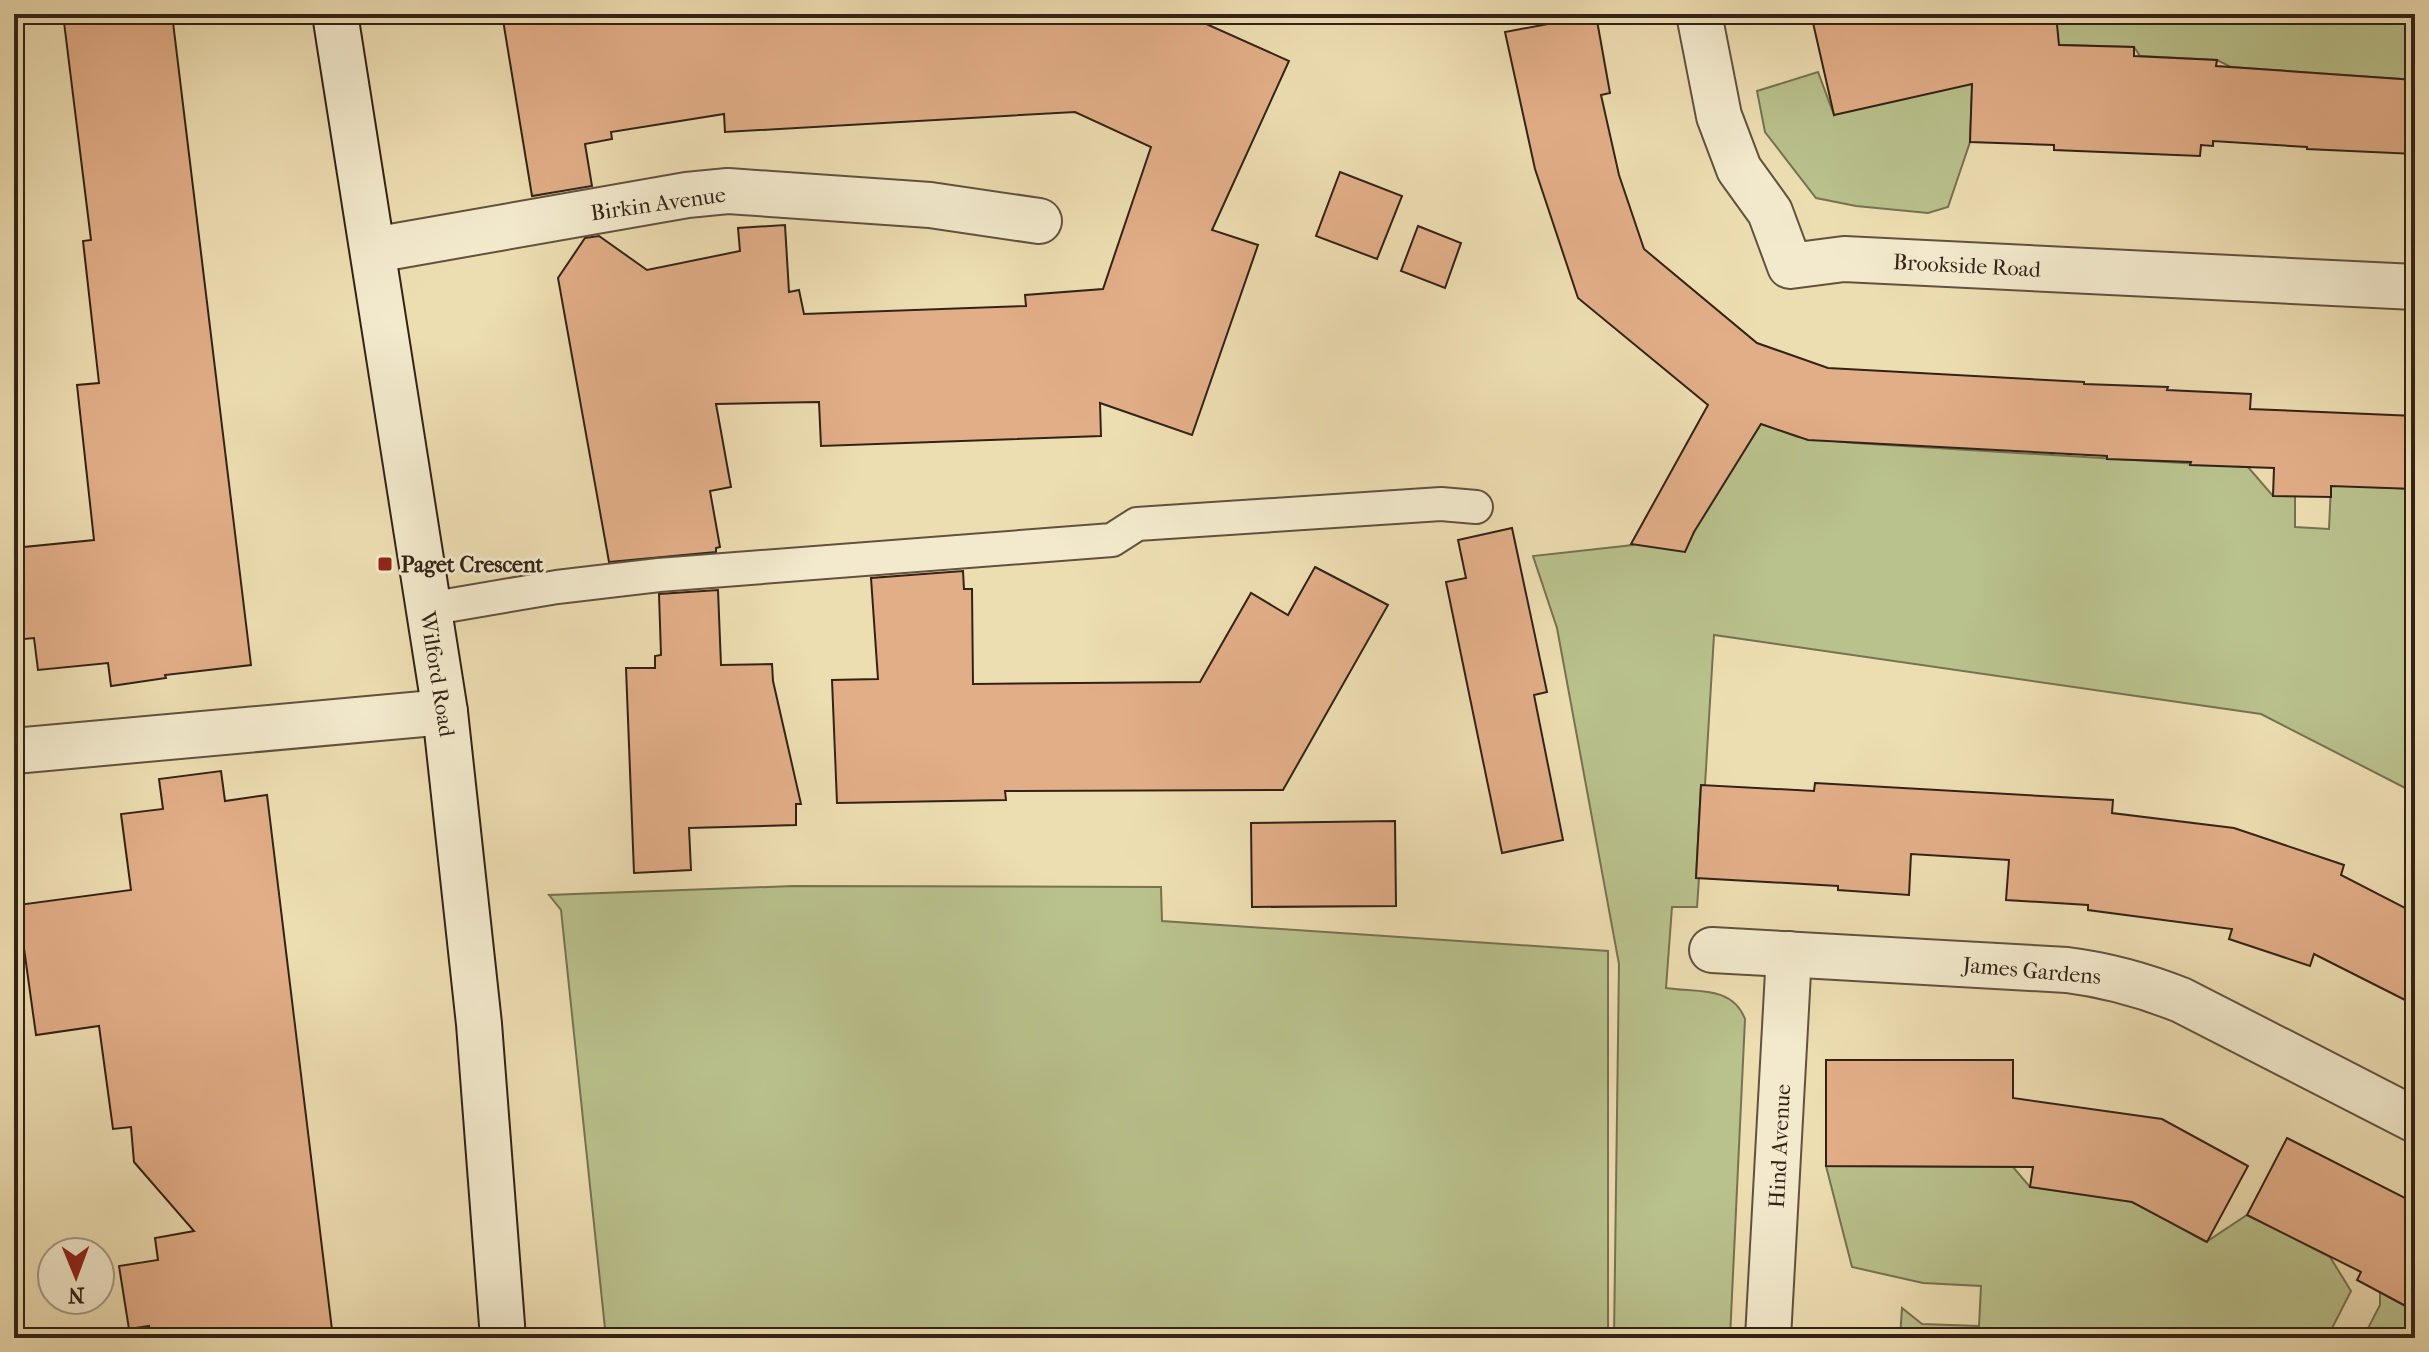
<svg xmlns="http://www.w3.org/2000/svg" width="2429" height="1352" font-family="'IM FELL French Canon',serif">
<style>
.green{fill:#b9c18c;stroke:#767252;stroke-width:2}
.building{fill:#e2ae88;stroke:#322217;stroke-width:2}
.lines{fill:none;stroke-linecap:round;stroke-linejoin:round}
.lane-casing{stroke:#61513e;stroke-width:36}
.street-casing{stroke:#61513e;stroke-width:48}
.secondary-casing{stroke:#322217;stroke-width:48}
.lane{stroke:#f3eacd;stroke-width:32}
.street{stroke:#f3eacd;stroke-width:44}
.secondary{stroke:#f3eacd;stroke-width:44}
.poi-dot{fill:#8f2418;stroke:#f3eacd;stroke-width:3}
.labels{text-anchor:middle;stroke-width:6;stroke-linejoin:round;paint-order:stroke}
.street-label{font-size:22px;fill:#322217;stroke:#f3eacd}
.poi-label{font-size:22px;font-weight:bold;fill:#322217;stroke:#f3eacd;text-anchor:start}
</style>
<rect width="100%" height="100%" fill="#eddeb2"/>
<filter id="stains"><feTurbulence type="fractalNoise" baseFrequency=".0025" numOctaves="4"/><feColorMatrix values="0 0 0 0 .2 0 0 0 0 .09 0 0 0 0 .02 0 0 0 .5 -.17"/></filter>
<radialGradient id="worn" r=".72"><stop offset=".6" stop-color="#630" stop-opacity="0"/><stop offset="1" stop-color="#630" stop-opacity=".3"/></radialGradient>
<!-- green -->
<g class="green">
<polygon points="1895,14 2415,14 2415,80 2231,67 2217,60 2140,56 2134,47 1993,43 1973,67 1970,142 1948,207 1928,213 1856,206 1816,198 1765,132 1757,91 1818,72 1834,115"/>
<path d="M1739,416L1798,437L1854,443L2248,467L2273,496H2295V527L2329,529L2331,485L2415,489V793L2261,714L1714,635L1705,785L1701,786L1696,877L1699,878L1697,907H1672L1666,988C1696,993 1732,985 1745,1019L1730,1338H1614L1619,964L1557,628L1533,556L1633,545L1646,517Z"/>
<polygon points="793,886 1161,887 1162,921 1608,951 1608,1338 606,1338 561,910 549,895"/>
<polygon points="1826,1166 2013,1167 2030,1187 2132,1201 2206,1242 2247,1215 2330,1257 2351,1291 2327,1338 1900,1338 1902,1308 1922,1324 1979,1326 1981,1286 1923,1283 1852,1267"/>
<polygon points="2380,1292 2415,1311 2415,1338 2363,1338 2380,1305"/>
</g>
<!-- building -->
<g class="building">
<polygon points="63,14 172,14 251,665 165,675 166,678 111,686 108,663 38,670 34,638 14,640 14,548 94,540 77,385 99,383 83,241 91,240"/>
<polygon points="502,14 1184,14 1289,61 1212,230 1258,245 1192,435 1100,403 1101,436 821,446 819,402 716,404 731,487 710,491 720,547 716,548 716,552 609,562 558,278 585,238 599,236 647,270 740,251 738,228 785,225 789,292 799,290 804,314 1026,306 1025,295 1103,289 1151,147 1075,112 725,132 724,114 611,132 612,139 585,144 592,186 532,196"/>
<polygon points="1811,14 2056,14 2059,45 2134,47 2134,56 2217,60 2216,66 2415,80 2415,154 2307,149 2307,147 2213,141 2213,146 2201,145 2200,156 2054,150 2054,145 1970,142 1972,84 1834,115"/>
<polygon points="1596,15 1610,93 1601,95 1619,175 1644,249 1757,343 1828,368 2084,382 2084,384 2168,387 2167,390 2251,394 2250,409 2415,416 2415,489 2331,486 2331,497 2273,496 2274,468 2190,465 2191,462 2107,459 2107,456 1808,440 1761,424 1694,532 1685,552 1631,544 1708,405 1578,298 1535,169 1505,32"/>
<polygon points="1340,172 1402,196 1377,259 1316,236"/>
<polygon points="1418,226 1461,243 1445,288 1401,271"/>
<polygon points="1512,528 1547,692 1534,695 1563,840 1502,853 1446,582 1466,578 1458,540"/>
<polygon points="1315,567 1388,605 1283,790 1005,791 1006,800 837,803 832,680 878,679 871,578 963,571 964,589 972,589 973,684 1200,682 1251,593 1288,615"/>
<polygon points="718,590 721,665 772,664 773,681 801,804 796,804 796,825 689,828 691,870 634,873 626,668 655,668 655,656 661,655 659,594"/>
<polygon points="221,771 225,801 267,795 333,1338 150,1338 149,1326 129,1329 119,1266 158,1260 155,1238 194,1231 134,1162 131,1127 113,1129 99,1026 36,1035 18,905 131,890 121,814 163,809 159,779"/>
<polygon points="1815,783 2113,800 2112,813 2234,828 2344,865 2341,875 2415,913 2415,1005 2314,954 2310,966 2229,939 2232,929 2088,910 2088,905 2006,900 2009,860 1911,854 1909,895 1838,890 1838,886 1696,878 1701,785 1814,791"/>
<polygon points="1395,821 1396,906 1252,907 1251,823"/>
<polygon points="1826,1060 2013,1060 2013,1098 2162,1119 2248,1166 2207,1242 2132,1202 2030,1187 2033,1167 1826,1166"/>
<polygon points="2287,1138 2415,1203 2415,1311 2357,1280 2361,1272 2247,1215"/>
</g>
<g class="lines">
<!-- lane casing -->
<g class="lane-casing">
<polyline id="lane" points="428,609 557,587 659,575 1112,540 1137,524 1441,504 1476,507"/>
</g>
<!-- street casing -->
<g class="street-casing">
<g id="street">
<polyline points="1699,14 1719,116 1739,169 1770,212 1790,266 1844,259 2415,287"/>
<polyline points="374,250 687,195 728,191 930,205 1039,221"/>
<polyline points="14,751 445,712"/>
<path d="M1712,950L2067,970C2107,975 2143,985 2181,1000L2415,1120"/>
<polyline points="1768,1338 1789,954"/>
</g>
</g>
<!-- secondary casing -->
<g class="secondary-casing">
<polyline id="secondary" points="335,14 445,712 479,1024 503,1338"/>
</g>
<!-- lane -->
<use href="#lane" class="lane"/>
<!-- street -->
<use href="#street" class="street"/>
<!-- secondary -->
<use href="#secondary" class="secondary"/>
</g>
<!-- markers -->
<rect class="poi-dot" x="377" y="556" width="16" height="16" rx="4"/>
<g class="labels">
<!-- street labels -->
<g class="street-label">
<text transform="translate(658 203) rotate(-8)" y="8">Birkin Avenue</text>
<text transform="translate(1967 265) rotate(3)" y="8">Brookside Road</text>
<text transform="translate(438 674) rotate(81)" y="8">Wilford Road</text>
<text transform="translate(2032 970) rotate(5)" y="8">James Gardens</text>
<text transform="translate(1779 1146) rotate(-87)" y="8">Hind Avenue</text>
</g>
<!-- poi labels -->
<g class="poi-label">
<text x="401" y="572">Paget Crescent</text>
</g>
</g>
<!-- margin -->
<rect width="2429" height="1352" fill="none" stroke="#eddeb2" stroke-width="48"/>
<rect x="16" y="16" width="2397" height="1320" fill="none" stroke="#322217" stroke-width="4"/>
<rect x="24" y="24" width="2381" height="1304" fill="none" stroke="#322217" stroke-width="2"/>
<!-- north arrow -->
<g transform="translate(76 1276) rotate(179)"><circle r="38" fill="#f3eacd" stroke="#a69a84" stroke-width="2"/>
<path d="M0-6L14 30L0 20L-14 30Z" fill="#8f2418"/>
<text y="-12" font-size="22" font-weight="bold" text-anchor="middle" fill="#322217">N</text>
</g>
<rect width="100%" height="100%" filter="url(#stains)"/>
<rect width="100%" height="100%" fill="url(#worn)"/>
</svg>
